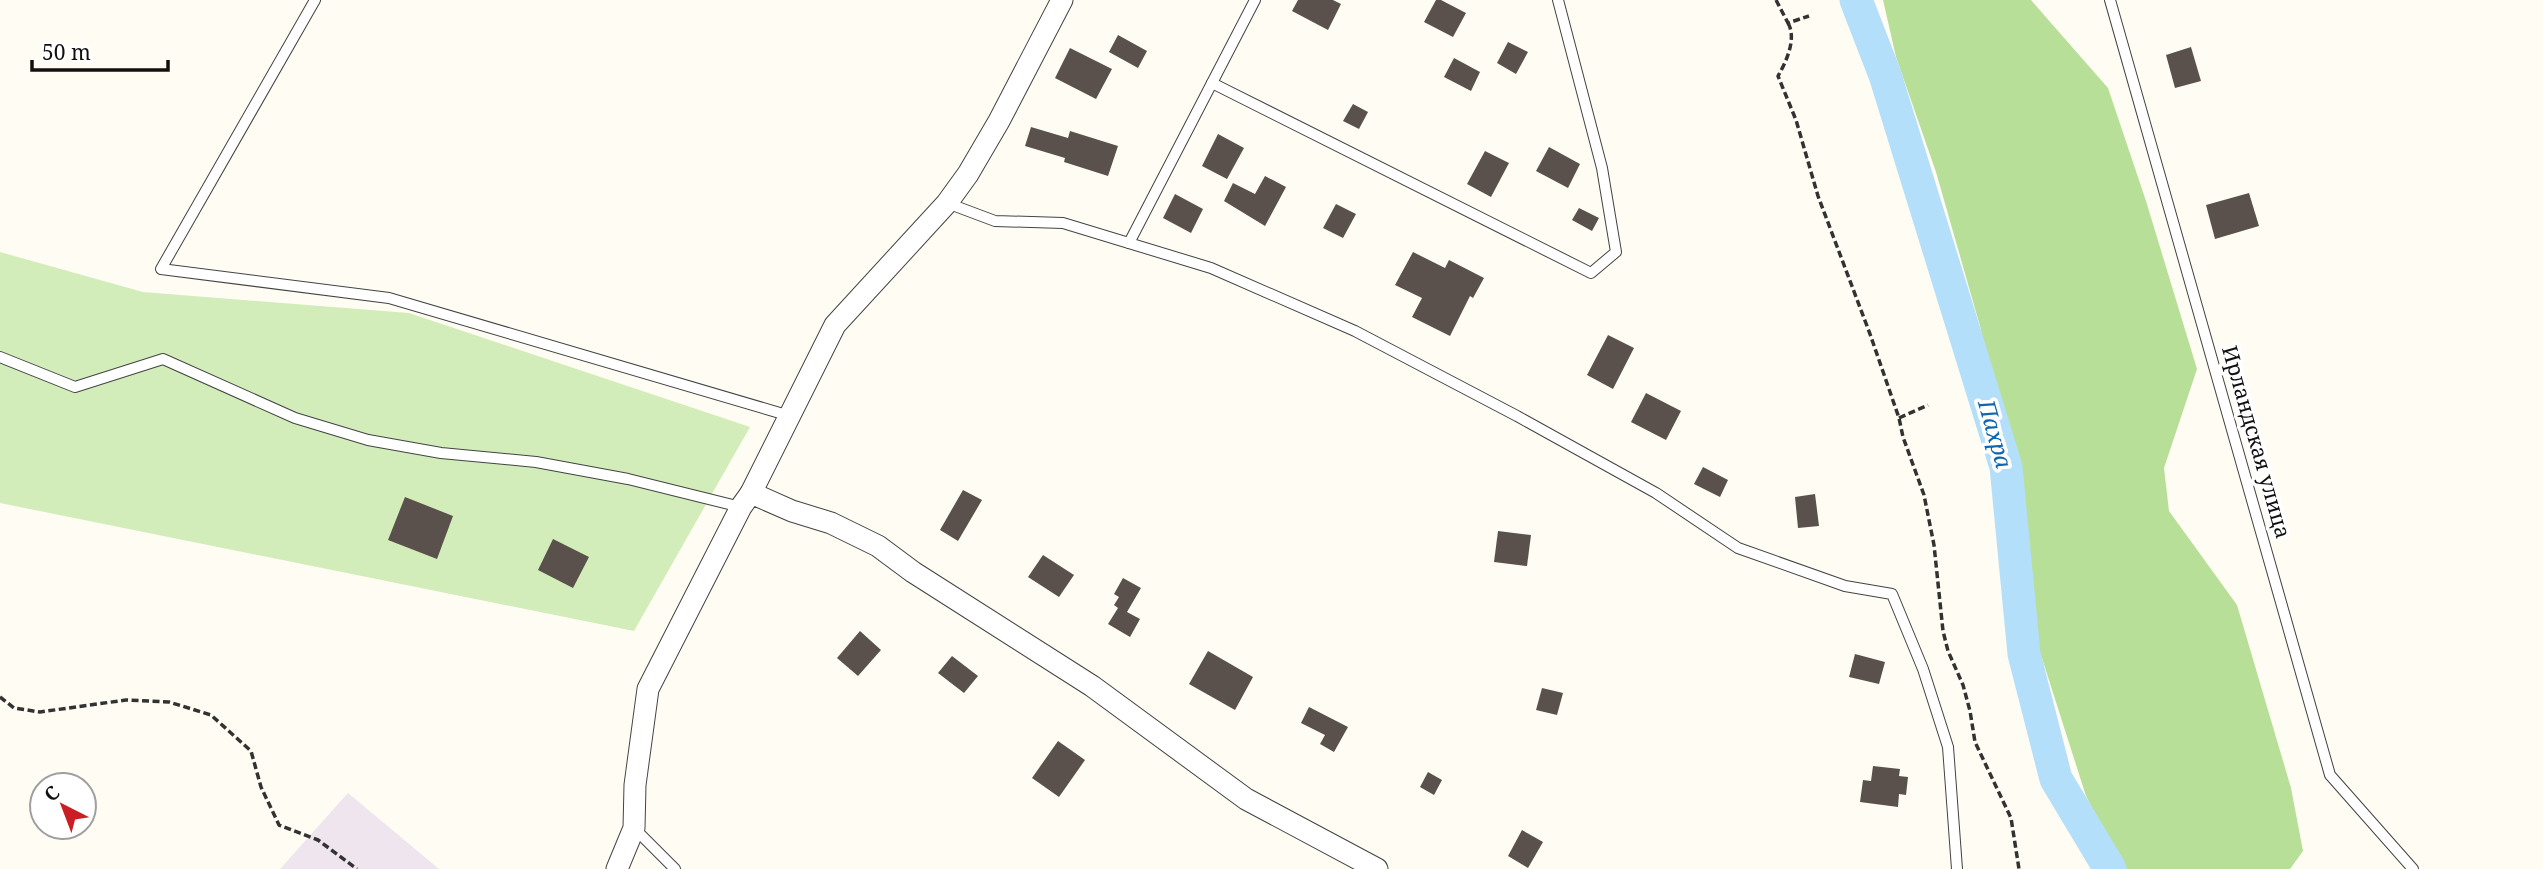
<svg xmlns="http://www.w3.org/2000/svg" width="2543" height="869" font-family="'Noto Serif',serif">
<style>
.industrial{fill:#eee5ef}
.green{fill:#d3edba}
.forest{fill:#b7df98}
.lines{fill:none;stroke-linecap:round;stroke-linejoin:round}
.river{stroke:#b4dffa;stroke-width:33}
.building{fill:#5a514c}
.service-casing{stroke:#434343;stroke-width:12}
.minor-casing{stroke:#434343;stroke-width:23}
.path{stroke:#323232;stroke-width:3.5;stroke-dasharray:7 3.5;stroke-linecap:butt}
.service{stroke:#fff;stroke-width:10}
.minor{stroke:#fff;stroke-width:21}
.labels{text-anchor:middle;stroke-width:7;stroke-linejoin:round;paint-order:stroke}
.street-label{font-size:21px;fill:#101010;stroke:#fff}
.water-label{font-size:23px;font-style:italic;fill:#1065ac;stroke:#fff}
</style>
<rect width="100%" height="100%" fill="#fffdf3"/>
<!-- industrial -->
<polygon class="industrial" points="348,793 439,869 280,869"/>
<!-- green -->
<polygon class="green" points="0,252 143,292 409,313 750,427 634,631 0,503"/>
<!-- forest -->
<polygon class="forest" points="1883,0 2031,0 2108,88 2146,201 2197,369 2164,468 2169,511 2237,605 2291,788 2303,851 2290,869 2116,869 2112,848 2086,796 2032,627 2026,540 1980,326 1936,172 1896,57"/>
<g class="lines">
<!-- river -->
<polyline class="river" points="1856,0 1885,75 2006,467 2024,654 2056,779 2110,869"/>
</g>
<!-- building -->
<g class="building">
<polygon points="1298,0 1333,0 1341,4 1328,30 1292,11"/>
<polygon points="1436,0 1441,0 1466,13 1453,37 1424,22"/>
<polygon points="1118,35 1147,51 1138,68 1109,52"/>
<polygon points="1508,42 1528,52 1516,74 1497,63"/>
<polygon points="2191,47 2201,81 2175,88 2166,55"/>
<polygon points="1070,48 1112,69 1096,99 1055,78"/>
<polygon points="1454,58 1480,72 1471,91 1444,77"/>
<polygon points="1353,104 1368,112 1359,129 1343,121"/>
<polygon points="1031,127 1068,138 1070,131 1118,146 1108,176 1064,162 1065,158 1025,146"/>
<polygon points="1218,134 1244,148 1227,179 1202,166"/>
<polygon points="1549,147 1580,164 1568,188 1536,171"/>
<polygon points="1485,151 1509,163 1491,197 1467,184"/>
<polygon points="1265,176 1286,187 1265,226 1224,201 1233,183 1255,194"/>
<polygon points="2249,193 2259,226 2215,239 2206,205"/>
<polygon points="1175,194 1203,209 1191,233 1163,218"/>
<polygon points="1336,204 1356,214 1343,238 1323,228"/>
<polygon points="1579,208 1599,218 1592,231 1572,220"/>
<polygon points="1413,252 1445,268 1449,260 1484,278 1473,298 1470,296 1450,336 1412,317 1422,298 1395,285"/>
<polygon points="1608,335 1634,348 1613,389 1587,375"/>
<polygon points="1646,393 1681,411 1666,440 1631,422"/>
<polygon points="1703,467 1728,480 1720,497 1694,484"/>
<polygon points="963,490 982,500 958,541 940,530"/>
<polygon points="1815,494 1819,526 1798,528 1795,497"/>
<polygon points="405,497 453,516 437,559 388,540"/>
<polygon points="1498,531 1531,535 1527,566 1494,562"/>
<polygon points="553,539 589,557 573,588 538,570"/>
<polygon points="1043,555 1074,575 1059,597 1028,577"/>
<polygon points="1123,578 1141,588 1127,612 1140,619 1130,637 1108,624 1118,608 1114,605 1119,597 1114,594"/>
<polygon points="860,631 881,650 858,676 837,658"/>
<polygon points="1208,651 1253,677 1235,710 1189,684"/>
<polygon points="1855,654 1885,662 1879,684 1849,677"/>
<polygon points="952,656 978,676 964,693 938,673"/>
<polygon points="1542,688 1563,693 1557,715 1536,710"/>
<polygon points="1309,707 1348,727 1334,752 1320,744 1325,735 1301,723"/>
<polygon points="1058,741 1085,760 1059,797 1032,778"/>
<polygon points="1873,766 1900,769 1899,776 1908,777 1906,795 1899,794 1898,807 1860,802 1863,780 1871,781"/>
<polygon points="1428,772 1442,780 1434,795 1420,787"/>
<polygon points="1522,830 1543,842 1528,868 1508,856"/>
</g>
<g class="lines">
<!-- service casing -->
<g class="service-casing">
<g id="service">
<polyline points="315,0 161,269 389,298 790,416"/>
<polyline points="2110,0 2330,775 2413,869"/>
<polyline points="1212,83 1591,273 1616,252 1602,168 1558,0"/>
<polyline points="947,203 995,221 1063,223 1211,268 1355,331 1517,416 1656,493 1738,548 1845,586 1892,594 1923,669 1948,747 1957,869"/>
<polyline points="1129,243 1255,0"/>
<polyline points="0,357 75,387 163,359 295,418 368,440 441,453 536,462 628,479 741,507"/>
<polyline points="634,828 675,869"/>
</g>
</g>
<!-- minor casing -->
<g class="minor-casing">
<g id="minor">
<polyline points="751,493 835,325 947,203 968,174 999,121 1062,0"/>
<polyline points="617,869 634,828 635,785 648,689 741,507 751,493 792,511 831,523 878,546 913,572 1092,686 1246,799 1377,869"/>
</g>
</g>
<!-- path -->
<g class="path">
<polyline points="1776,0 1788,23 1809,16"/>
<path d="M1788,23C1797,39 1786,62 1778,76L1796,120L1818,196L1870,334L1899,418L1903,437L1924,495L1934,545L1943,631L1948,651L1963,685L1970,711L1975,742L2011,818L2019,869"/>
<polyline points="1899,418 1928,405"/>
<polyline points="0,697 14,708 40,712 126,700 169,702 211,715 251,751 261,787 279,825 318,840 357,869"/>
</g>
<!-- service -->
<use href="#service" class="service"/>
<!-- minor -->
<use href="#minor" class="minor"/>
</g>
<g class="labels">
<!-- street labels -->
<g class="street-label">
<text transform="translate(2256 442) rotate(74)" y="7">Ирландская улица</text>
</g>
<!-- water labels -->
<g class="water-label">
<text transform="translate(1995 434) rotate(74)" y="8">Пахра</text>
</g>
</g>
<!-- north arrow -->
<g transform="translate(63 806) rotate(318)"><circle r="33" fill="#ffffff" stroke="#9f9f9f" stroke-width="2"/>
<path d="M0-5L12 26L0 18L-12 26Z" fill="#ca1e24"/>
<text y="-10" font-size="19" font-weight="bold" text-anchor="middle" fill="#101010">С</text>
</g>
<!-- scale -->
<path d="M32 60v10h136v-10" fill="none" stroke="#101010" stroke-width="3.5"/>
<text x="42" y="60" font-size="21" fill="#101010" stroke="#ffffff" stroke-width="5" paint-order="stroke">50 m</text>
</svg>
